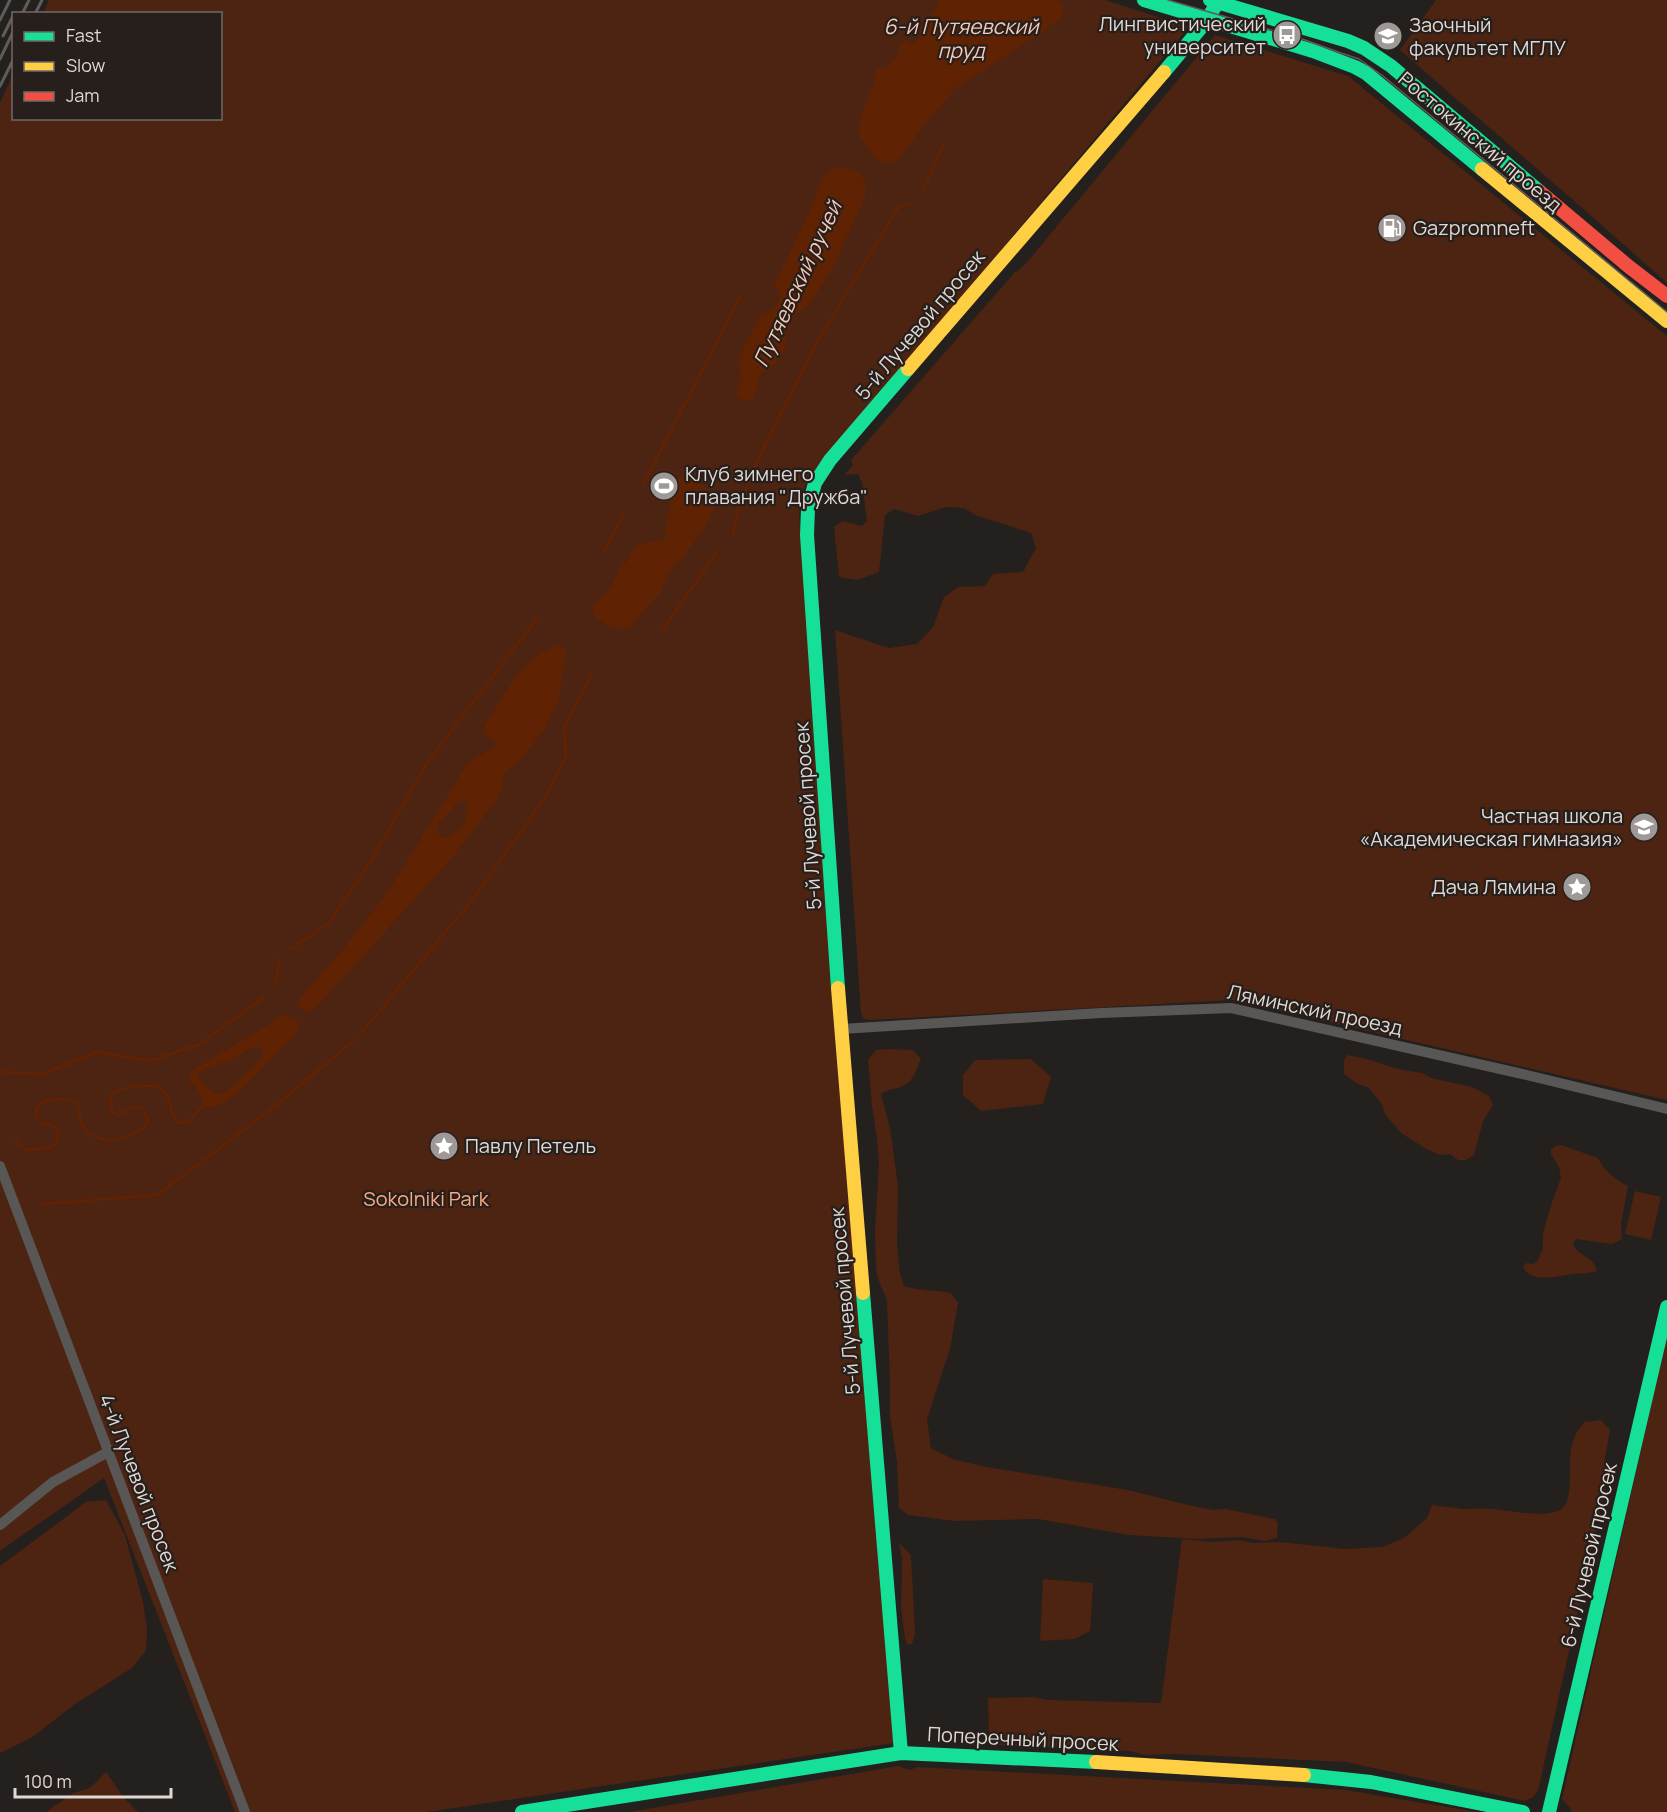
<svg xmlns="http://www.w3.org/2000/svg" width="1667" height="1812" font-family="Manrope,sans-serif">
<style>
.green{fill:#4d2311}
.water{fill:#5f2203;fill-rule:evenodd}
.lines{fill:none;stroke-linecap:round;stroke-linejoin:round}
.stream{stroke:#5f2203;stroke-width:3}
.street{stroke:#595756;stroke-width:10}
.fast{stroke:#16e098;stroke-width:14}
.slow{stroke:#ffcf43;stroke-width:14}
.jam{stroke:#f24e42;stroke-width:14}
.tram{stroke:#5e5c5a;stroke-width:1.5}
.rail{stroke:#5e5c5a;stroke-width:3}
.labels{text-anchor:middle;stroke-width:4.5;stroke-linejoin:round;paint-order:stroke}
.poi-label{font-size:20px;fill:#dfd9d6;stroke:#271f1b;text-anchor:start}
.street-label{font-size:20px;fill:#dfd9d6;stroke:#271f1b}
.park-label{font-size:20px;fill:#faa886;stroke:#271f1b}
.water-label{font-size:21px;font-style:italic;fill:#f4c9b8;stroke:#271f1b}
</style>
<rect width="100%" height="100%" fill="#24201e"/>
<!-- green -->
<g class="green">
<polygon points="49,0 1105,0 1189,27 817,468 804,488 799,514 894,1743 427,1812 235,1812 104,1478 0,1551 0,103 13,74 14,118 220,118 220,14 43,13"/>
<path d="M1436,0H1667V283C1579,204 1489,128 1400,50Z"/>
<polygon points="1215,35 1348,76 1667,336 1667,1100 1233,1000 871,1020 864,1019 861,1013 835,630 889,648 917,644 933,627 944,597 958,587 985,586 993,574 1023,572 1036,548 1031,533 975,515 964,508 946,507 918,516 894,509 885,515 879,572 858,580 839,577 834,527 842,521 862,526 867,521 862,483 858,474 844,475 853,465 851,460 1015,272 1018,271 1028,261"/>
<path d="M888,1049L912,1050L921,1058C917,1068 914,1081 903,1086C895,1090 892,1087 881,1094L890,1128L898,1186L897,1246L900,1273L904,1286C919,1291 935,1290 951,1293L958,1303L950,1349L927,1419L931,1448L953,1459L987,1467L1128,1490L1188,1505L1213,1510L1226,1509L1275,1519L1278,1523L1277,1538L1266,1541L1242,1537L1195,1539L1129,1535L1038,1519L954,1521L908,1515L899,1508L897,1462L890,1417V1382L887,1300L878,1279L876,1268L875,1232L879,1163L877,1140L872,1106L868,1059L876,1050Z"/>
<polygon points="1347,1055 1367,1059 1398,1069 1422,1073 1431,1078 1472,1087 1489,1096 1493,1105 1483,1121 1474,1155 1466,1160 1458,1160 1450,1154 1440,1155 1426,1149 1401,1133 1385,1114 1382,1104 1369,1088 1356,1083 1344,1074 1344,1060"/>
<polygon points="1031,1059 1051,1077 1043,1104 981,1111 963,1095 963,1075 975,1060"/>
<path d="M1561,1145L1598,1158C1604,1171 1615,1179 1628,1186L1621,1224L1622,1239L1612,1244L1576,1239L1573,1243C1578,1258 1592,1253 1597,1271C1589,1274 1581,1273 1573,1274C1559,1276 1531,1284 1523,1267L1526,1263L1532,1264L1537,1262L1543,1248V1233L1552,1202L1561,1178L1559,1167L1551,1154V1149L1556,1146Z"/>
<polygon points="1635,1191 1661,1197 1651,1240 1625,1234"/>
<polygon points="1667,1335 1667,1812 1571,1812 1571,1809 1562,1799"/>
<path d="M1601,1420L1610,1430L1604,1464L1610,1466L1538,1791L1533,1797L1525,1801L1346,1762L1176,1754L1145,1755L1130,1751L996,1745L989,1738L988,1698L1033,1697L1049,1700L1161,1703L1182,1539L1213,1542L1240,1540L1252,1543L1280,1542L1345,1549L1382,1547L1404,1538L1427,1518L1432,1505C1442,1506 1453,1508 1464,1509C1473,1509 1483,1508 1492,1509C1509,1510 1547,1519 1561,1509C1564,1507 1568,1501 1568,1498C1574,1468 1562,1448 1584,1422Z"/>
<polygon points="106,1500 125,1535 143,1602 147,1630 146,1650 132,1668 75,1704 31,1738 0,1753 0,1566 86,1502"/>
<polygon points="899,1543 911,1555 915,1633 912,1644 907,1644 905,1639 901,1607 902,1559"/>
<polygon points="1043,1579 1093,1583 1090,1631 1074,1639 1040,1641"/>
<polygon points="898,1766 910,1770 917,1767 1346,1790 1477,1812 629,1812"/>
<polygon points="106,1772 124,1798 138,1812 46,1812 73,1793 90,1788"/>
</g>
<!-- water -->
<g class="water">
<polygon points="940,0 1055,0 1060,2 1064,8 1062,16 1047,29 956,88 928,120 899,159 894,163 887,163 876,159 860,137 860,118 874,84 877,68 887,68 898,54 900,44 907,40 911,45 916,42"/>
<path d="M838,167C858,168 869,176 865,198L832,270L809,305L793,317L786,332L785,350L775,364L761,374L757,385L755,397L748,401L738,398L736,395C746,376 735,370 741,353L761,314C774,311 779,305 780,292L774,285L797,238L822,181L828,172Z"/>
<path d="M682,476C695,478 706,487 715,497C718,513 697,539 686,552V557L676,563L662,585L661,592L633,622L630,629C614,629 603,626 593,614V605L609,590L622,565L629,559C633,539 653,545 666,538V526L674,491L675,480Z"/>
<path d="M558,645L565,649L566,654L558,703L544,730L518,763L503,774V786L496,801L453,857L325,998L309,1013L298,1005L299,999L345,947L381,901L399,874L464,768L470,761L495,746L496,741L484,734L483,729C503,697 520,658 558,645ZM459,801L466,802C472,818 458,836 442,838L437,832V826C445,818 451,809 459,801Z"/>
<path d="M282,1015C289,1016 296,1017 299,1024L296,1033L237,1094C228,1100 214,1110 202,1106L200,1094L189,1078L192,1070L258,1031ZM253,1047H261L263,1056C252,1067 229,1093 216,1095L200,1081L199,1073L208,1067L233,1059Z"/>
</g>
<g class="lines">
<!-- stream -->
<g class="stream">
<polyline points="923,191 943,145"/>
<polyline points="644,483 741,295"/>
<polyline points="733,535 740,502 767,440 816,344 898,208 909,204"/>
<polyline points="604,552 625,512"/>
<polyline points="663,629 718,551"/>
<polyline points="291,949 329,923 374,856 425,766 537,618"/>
<polyline points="276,985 280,957"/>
<polyline points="362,1032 472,900 546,796 566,757 564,728 592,674"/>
<polyline points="0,1072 43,1074 97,1052 150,1061 200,1044 264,997"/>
<path d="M15,1138L20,1145L27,1150L49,1148L56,1143C63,1129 55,1124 42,1123L36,1117C35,1110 37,1105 44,1102C50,1099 56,1100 62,1099C87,1097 73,1126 91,1135C96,1137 103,1140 109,1141C115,1141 121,1138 127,1136C143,1130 155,1127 142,1108L132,1107L119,1115L112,1112L110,1096C122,1084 140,1086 157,1086C176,1097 166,1112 179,1123L189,1121L204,1105"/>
<polyline points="43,1204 157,1195 275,1106 356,1039"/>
</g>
<!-- street -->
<g class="street">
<polyline points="841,1029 1101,1013 1231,1008 1518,1073 1667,1109"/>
<polyline points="0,1166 245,1812"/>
<polyline points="0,1525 53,1482 108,1452"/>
</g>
<!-- fast -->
<g class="fast">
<polyline points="1144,0 1313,51 1355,67 1366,73 1482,169"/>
<polyline points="1210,0 1348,41 1364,48 1391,66 1539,191"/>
<polyline points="1164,72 1204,24 1218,2"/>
<polyline points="838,988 807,535 808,509 815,483 830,460 908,369"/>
<polyline points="863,1293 901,1753"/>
<polyline points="1304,1775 1371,1782 1523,1812"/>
<polyline points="522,1812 901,1753 1096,1762"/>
<polyline points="1549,1812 1667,1307"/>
</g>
<!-- slow -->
<g class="slow">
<polyline points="1482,169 1667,321"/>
<polyline points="908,369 1164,72"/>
<polyline points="838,988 863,1293"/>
<polyline points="1096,1762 1304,1775"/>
</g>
<!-- jam -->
<polyline class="jam" points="1539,191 1628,266 1667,296"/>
<!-- tram -->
<polyline class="tram" points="1168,0 1305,40 1341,53 1359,59 1383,76 1667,312"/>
<!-- rail -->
<g class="rail">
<polyline points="22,14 29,0"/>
<polyline points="35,14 42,0"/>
<polyline points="0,20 10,0"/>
<polyline points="3,36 14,14"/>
<polyline points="0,59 14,30"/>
<polyline points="0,86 14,58"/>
</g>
</g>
<!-- icons -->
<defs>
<g id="bus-disc" transform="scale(1.5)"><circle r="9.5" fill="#9e9896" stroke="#271f1b"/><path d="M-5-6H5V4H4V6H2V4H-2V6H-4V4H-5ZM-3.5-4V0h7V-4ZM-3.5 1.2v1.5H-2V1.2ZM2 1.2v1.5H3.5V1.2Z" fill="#fff"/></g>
<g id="university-disc" transform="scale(1.5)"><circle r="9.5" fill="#9e9896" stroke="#271f1b"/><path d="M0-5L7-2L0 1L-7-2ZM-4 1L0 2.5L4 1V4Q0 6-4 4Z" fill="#fff"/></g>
<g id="fuel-disc" transform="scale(1.5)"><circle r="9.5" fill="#9e9896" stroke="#271f1b"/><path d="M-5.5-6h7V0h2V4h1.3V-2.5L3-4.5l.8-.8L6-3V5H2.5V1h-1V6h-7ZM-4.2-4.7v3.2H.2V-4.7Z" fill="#fff"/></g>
<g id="stadium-disc" transform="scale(1.5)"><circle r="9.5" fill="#9e9896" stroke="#271f1b"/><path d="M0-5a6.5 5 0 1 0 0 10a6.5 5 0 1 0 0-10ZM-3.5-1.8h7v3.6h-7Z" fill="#fff"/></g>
<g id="school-disc" transform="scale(1.5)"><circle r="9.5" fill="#9e9896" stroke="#271f1b"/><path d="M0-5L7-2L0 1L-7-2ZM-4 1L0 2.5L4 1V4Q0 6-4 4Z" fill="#fff"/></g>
<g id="sight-disc" transform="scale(1.5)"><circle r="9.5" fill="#9e9896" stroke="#271f1b"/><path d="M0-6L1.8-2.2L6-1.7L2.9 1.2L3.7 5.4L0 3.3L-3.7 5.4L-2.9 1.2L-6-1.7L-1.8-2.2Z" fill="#fff"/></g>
</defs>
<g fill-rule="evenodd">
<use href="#bus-disc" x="1287" y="35"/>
<use href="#university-disc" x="1388" y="36"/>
<use href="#fuel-disc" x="1392" y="228"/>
<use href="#stadium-disc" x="664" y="486"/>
<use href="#school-disc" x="1644" y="827"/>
<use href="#sight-disc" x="1577" y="887"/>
<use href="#sight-disc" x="444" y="1146"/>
</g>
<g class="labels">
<!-- poi labels -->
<g class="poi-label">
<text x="1266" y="31" text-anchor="end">Лингвистический<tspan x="1266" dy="23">университет</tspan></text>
<text x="1409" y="32">Заочный<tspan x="1409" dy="23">факультет МГЛУ</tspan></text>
<text x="1413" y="235">Gazpromneft</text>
<text x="685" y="481">Клуб зимнего<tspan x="685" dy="23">плавания "Дружба"</tspan></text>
<text x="1623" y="823" text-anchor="end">Частная школа<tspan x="1623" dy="23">«Академическая гимназия»</tspan></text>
<text x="1556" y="894" text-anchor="end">Дача Лямина</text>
<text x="465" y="1153">Павлу Петель</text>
</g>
<!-- street labels -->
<g class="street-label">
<text transform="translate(1480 142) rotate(40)" y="7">Ростокинский проезд</text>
<text transform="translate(920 325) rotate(-50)" y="7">5-й Лучевой просек</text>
<text transform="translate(808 816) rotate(-94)" y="7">5-й Лучевой просек</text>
<text transform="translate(1315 1010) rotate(12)" y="7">Ляминский проезд</text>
<text transform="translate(845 1301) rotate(-95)" y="7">5-й Лучевой просек</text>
<text transform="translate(139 1483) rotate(69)" y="7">4-й Лучевой просек</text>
<text transform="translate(1589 1555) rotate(-77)" y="7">6-й Лучевой просек</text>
<text transform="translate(1023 1739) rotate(3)" y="7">Поперечный просек</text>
</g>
<!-- park labels -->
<g class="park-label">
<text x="426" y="1206">Sokolniki Park</text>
</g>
<!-- water labels -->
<g class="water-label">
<text x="961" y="34">6-й Путяевский<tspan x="961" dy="24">пруд</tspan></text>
<text transform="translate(798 284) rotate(-65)" y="7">Путяевский ручей</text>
</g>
</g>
<!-- legend -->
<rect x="12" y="12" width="210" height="108" fill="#271f1b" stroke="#716966" stroke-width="1.5"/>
<rect x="24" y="32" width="30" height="9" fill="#16e098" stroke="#716966" stroke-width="1.5"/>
<text x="66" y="42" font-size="18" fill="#dfd9d6">Fast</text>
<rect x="24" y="62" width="30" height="9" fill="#ffcf43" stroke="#716966" stroke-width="1.5"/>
<text x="66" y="72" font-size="18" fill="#dfd9d6">Slow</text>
<rect x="24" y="92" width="30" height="9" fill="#f24e42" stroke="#716966" stroke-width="1.5"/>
<text x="66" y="102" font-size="18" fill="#dfd9d6">Jam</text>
<!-- scale -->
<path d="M15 1788v9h156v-9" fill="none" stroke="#dfd9d6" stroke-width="3"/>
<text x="24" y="1788" font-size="18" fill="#dfd9d6" stroke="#271f1b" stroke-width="4.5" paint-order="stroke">100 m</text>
</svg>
